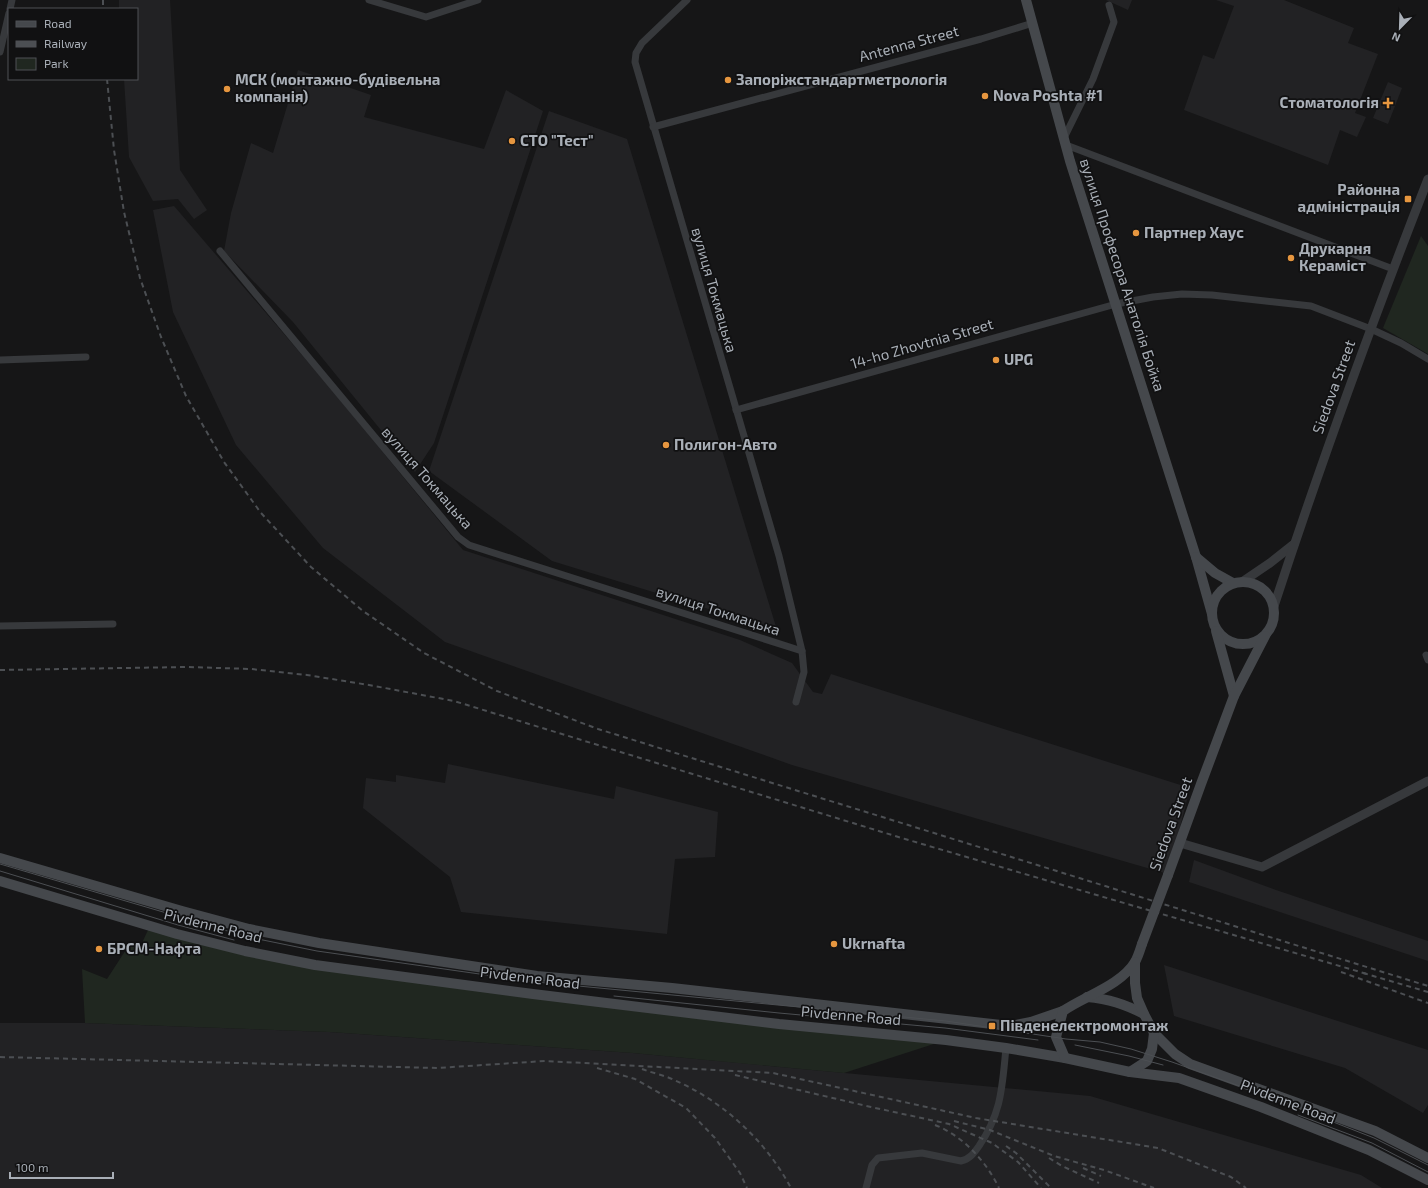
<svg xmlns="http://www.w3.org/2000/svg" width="1428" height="1188" font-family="'Exo 2',sans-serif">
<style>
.built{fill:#222224}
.green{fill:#202720}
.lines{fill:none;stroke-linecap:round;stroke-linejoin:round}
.minor{stroke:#37393c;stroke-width:7}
.tertiary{stroke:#37393c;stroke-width:9}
.secondary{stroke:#45484c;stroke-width:10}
.tram{stroke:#4c4f53;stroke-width:1}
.rail{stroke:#4c4f53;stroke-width:2;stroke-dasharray:5 4;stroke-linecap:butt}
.secondary-bridge{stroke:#45484c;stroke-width:10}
.poi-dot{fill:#e6963f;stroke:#111112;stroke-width:1.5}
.labels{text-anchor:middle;stroke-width:3.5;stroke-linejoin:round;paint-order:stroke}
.street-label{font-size:15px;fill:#a9afb7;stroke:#111112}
.poi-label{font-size:15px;font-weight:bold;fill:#a9afb7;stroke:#111112;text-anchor:start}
</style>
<rect width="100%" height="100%" fill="#161617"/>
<!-- built -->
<g class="built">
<polygon points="119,0 170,0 180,170 207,210 194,219 178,199 153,201 129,157 124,79 137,79 137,9 119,9"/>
<polygon points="1106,0 1132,0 1128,10"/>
<polygon points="1216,0 1284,0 1354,28 1348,43 1378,54 1355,113 1366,117 1357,137 1340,130 1328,165 1184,110 1203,55 1214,59 1234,6"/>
<polygon points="298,70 371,95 364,117 484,149 506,90 543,111 434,443 415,472 293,322 224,251 231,213 251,143 273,153"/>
<polygon points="1388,82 1402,88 1388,124 1373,118"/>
<polygon points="549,111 627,139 777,630 552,561 429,471"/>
<polygon points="174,206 327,384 463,550 740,640 792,663 813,692 822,694 831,674 1190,788 1168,874 792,765 445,642 323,548 236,445 173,312 153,210"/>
<polygon points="448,764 614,799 616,786 718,812 715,857 675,859 667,934 461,912 450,877 363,808 366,778 396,782 396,775 445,783"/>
<polygon points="1194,860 1276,890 1428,941 1428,961 1189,882"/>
<polygon points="1164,965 1428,1050 1428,1105 1423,1113 1345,1068 1174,1016"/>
<polygon points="0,1023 85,1023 330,1032 633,1053 1090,1096 1361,1175 1382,1188 0,1188"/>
</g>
<!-- green -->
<g class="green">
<polygon points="1421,236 1428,246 1428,354 1383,328"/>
<polygon points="149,928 315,965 946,1040 844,1073 633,1053 330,1032 85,1023 82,969 107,979 131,942 141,945"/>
</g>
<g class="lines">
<!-- minor -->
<g class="minor">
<polyline points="369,0 426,17 478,0"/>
<polyline points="687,0 642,43 636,53 635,62 779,556 802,651 804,672 796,702"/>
<polyline points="10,9 12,0"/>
<polyline points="0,52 9,13"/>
<polyline points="653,127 981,39 1033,23"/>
<polyline points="1064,138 1093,79 1114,22 1109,5"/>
<polyline points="1066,145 1393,269"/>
<polyline points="220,251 458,537 469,545 802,651"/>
<polyline points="0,360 86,357"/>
<polyline points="736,410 1116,304 1153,297 1182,294 1212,295 1311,306 1371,329 1401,343 1428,359"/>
<polyline points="0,626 113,624"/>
<polyline points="1426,655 1428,660"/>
<path d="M866,1188L872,1165L878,1158L922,1153L961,1161C970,1159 974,1153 979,1146C1002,1112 1002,1087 1006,1048"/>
</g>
<!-- tertiary -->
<g class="tertiary">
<polyline points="1242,582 1270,563 1294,544"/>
<path d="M1274,606C1321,462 1373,320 1428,179"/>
<polyline points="1180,843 1262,867 1428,781"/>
</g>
<!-- secondary -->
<g class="secondary">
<polyline points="1026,0 1070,161 1196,557 1212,614"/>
<polyline points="1196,557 1215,573 1233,583"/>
<circle cx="1243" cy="613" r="31"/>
<polyline points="1216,631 1234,696"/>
<polyline points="0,858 182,911 249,929 319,943 537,976 672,988 1010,1026 1031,1022 1063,1011"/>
<polyline points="1168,875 1201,784 1234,696 1265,636"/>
<polyline points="0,881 177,934 245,951 315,965 533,994 779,1024 946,1040 1006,1048 1065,1058 1130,1072 1179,1078 1261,1107 1369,1150 1428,1180"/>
<path d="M1087,997C1109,999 1124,1004 1144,1014"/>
<polyline points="1154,1033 1175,1054 1190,1064 1375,1131 1428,1158"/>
<path d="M1065,1058L1056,1037L1063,1011C1085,996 1121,985 1135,962C1138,957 1140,950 1142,944"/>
<polyline points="1130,1072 1147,1061 1152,1049 1154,1033 1144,1014 1137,998 1135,983 1135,962"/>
</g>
<!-- tram -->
<g class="tram">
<polyline points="0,864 248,937 317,951 536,982 946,1021 1066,1039 1100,1042 1131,1049 1172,1062 1262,1094 1374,1138 1428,1165"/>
<polyline points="0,871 178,925 234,940"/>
<polyline points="614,996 779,1013 945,1028 1038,1040"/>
<polyline points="1075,1045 1129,1056 1163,1065"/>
<polyline points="1298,1115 1372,1143 1428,1172"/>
</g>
<!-- rail -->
<g class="rail">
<polyline points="103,0 103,9"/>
<polyline points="107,79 114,150 124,212 140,278 161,337 186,396 224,462 261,513 311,567 363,611 424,653 497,691 598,729 1428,986"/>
<polyline points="0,670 187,667 251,669 307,675 369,685 454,701 905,839 1367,974"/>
<polyline points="1341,972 1428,1003"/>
<polyline points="1363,973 1428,992"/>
<polyline points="0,1057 437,1068 545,1061 773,1073 976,1118 1158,1148 1231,1177 1246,1188"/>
<polyline points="597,1068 635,1079 686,1108 715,1138 740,1173 747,1188"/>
<path d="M642,1069C652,1073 664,1075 674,1080C723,1101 766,1141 791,1188"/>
<polyline points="735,1075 871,1107 949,1124 992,1143 1018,1162 1041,1188"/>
<polyline points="954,1121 990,1130 1054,1156 1104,1170 1154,1188"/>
<path d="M935,1125C963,1136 986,1161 999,1188"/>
<polyline points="1006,1146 1016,1153 1051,1188"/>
<polyline points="1049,1158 1062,1166 1099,1183"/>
<polyline points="1083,1168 1101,1176"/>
</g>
<!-- secondary-bridge -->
<polyline class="secondary-bridge" points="1142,944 1168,875"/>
</g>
<!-- markers -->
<g class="poi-dot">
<circle cx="728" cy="80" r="4"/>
<circle cx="227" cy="89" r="4"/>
<circle cx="985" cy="96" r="4"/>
<path d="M1386 97h4v4h4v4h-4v4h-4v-4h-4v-4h4z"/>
<circle cx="512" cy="141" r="4"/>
<rect x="1404" y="195" width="8" height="8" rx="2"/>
<circle cx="1136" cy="233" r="4"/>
<circle cx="1291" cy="258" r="4"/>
<circle cx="996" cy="360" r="4"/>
<circle cx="666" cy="445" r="4"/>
<circle cx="834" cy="944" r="4"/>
<circle cx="99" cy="949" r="4"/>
<rect x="988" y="1022" width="8" height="8" rx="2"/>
</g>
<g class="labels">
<!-- street labels -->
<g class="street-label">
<text transform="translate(909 44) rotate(-15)" y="5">Antenna Street</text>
<text transform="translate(1122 275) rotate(72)" y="5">вулиця Професора Анатолія Бойка</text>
<text transform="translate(714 290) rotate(74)" y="5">вулиця Токмацька</text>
<text transform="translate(922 344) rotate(-16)" y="5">14-ho Zhovtnia Street</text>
<text transform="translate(1334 387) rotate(-70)" y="5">Siedova Street</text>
<text transform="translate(427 478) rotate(49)" y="5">вулиця Токмацька</text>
<text transform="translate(718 611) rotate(18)" y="5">вулиця Токмацька</text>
<text transform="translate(1171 824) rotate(-70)" y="5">Siedova Street</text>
<text transform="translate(213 926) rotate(14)" y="5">Pivdenne Road</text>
<text transform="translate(530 978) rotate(7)" y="5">Pivdenne Road</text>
<text transform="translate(851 1016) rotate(5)" y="5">Pivdenne Road</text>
<text transform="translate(1288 1102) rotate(21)" y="5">Pivdenne Road</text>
</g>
<!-- poi labels -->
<g class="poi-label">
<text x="235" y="85">МСК (монтажно-будівельна<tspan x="235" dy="17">компанія)</tspan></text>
<text x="736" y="85">Запоріжстандартметрологія</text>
<text x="993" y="101">Nova Poshta #1</text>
<text x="1379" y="108" text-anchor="end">Стоматологія</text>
<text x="520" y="146">СТО "Тест"</text>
<text x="1400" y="195" text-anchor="end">Районна<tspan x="1400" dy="17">адміністрація</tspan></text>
<text x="1144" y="238">Партнер Хаус</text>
<text x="1299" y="254">Друкарня<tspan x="1299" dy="17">Кераміст</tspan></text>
<text x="1004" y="365">UPG</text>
<text x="674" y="450">Полигон-Авто</text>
<text x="842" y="949">Ukrnafta</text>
<text x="107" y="954">БРСМ-Нафта</text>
<text x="1000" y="1031">Південелектромонтаж</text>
</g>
</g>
<!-- legend -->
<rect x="8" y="8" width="130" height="72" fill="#111112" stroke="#4e5054"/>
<rect x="16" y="21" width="20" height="6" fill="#45484c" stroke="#4e5054"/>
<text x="44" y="28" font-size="12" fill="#a9afb7">Road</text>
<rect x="16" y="41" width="20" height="6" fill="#4c4f53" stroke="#4e5054"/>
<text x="44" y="48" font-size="12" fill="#a9afb7">Railway</text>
<rect x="16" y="58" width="20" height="12" fill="#202720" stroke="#4e5054"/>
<text x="44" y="68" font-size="12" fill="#a9afb7">Park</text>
<!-- north arrow -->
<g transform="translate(1400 28) rotate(203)" stroke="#111112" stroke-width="3" paint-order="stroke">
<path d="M0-3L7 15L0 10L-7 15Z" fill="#a9afb7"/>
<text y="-6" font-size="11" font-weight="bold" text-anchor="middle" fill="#a9afb7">N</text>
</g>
<!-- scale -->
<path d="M10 1172v6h103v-6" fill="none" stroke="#a9afb7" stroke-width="2"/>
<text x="16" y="1172" font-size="12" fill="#a9afb7" stroke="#111112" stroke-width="3" paint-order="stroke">100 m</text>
</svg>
